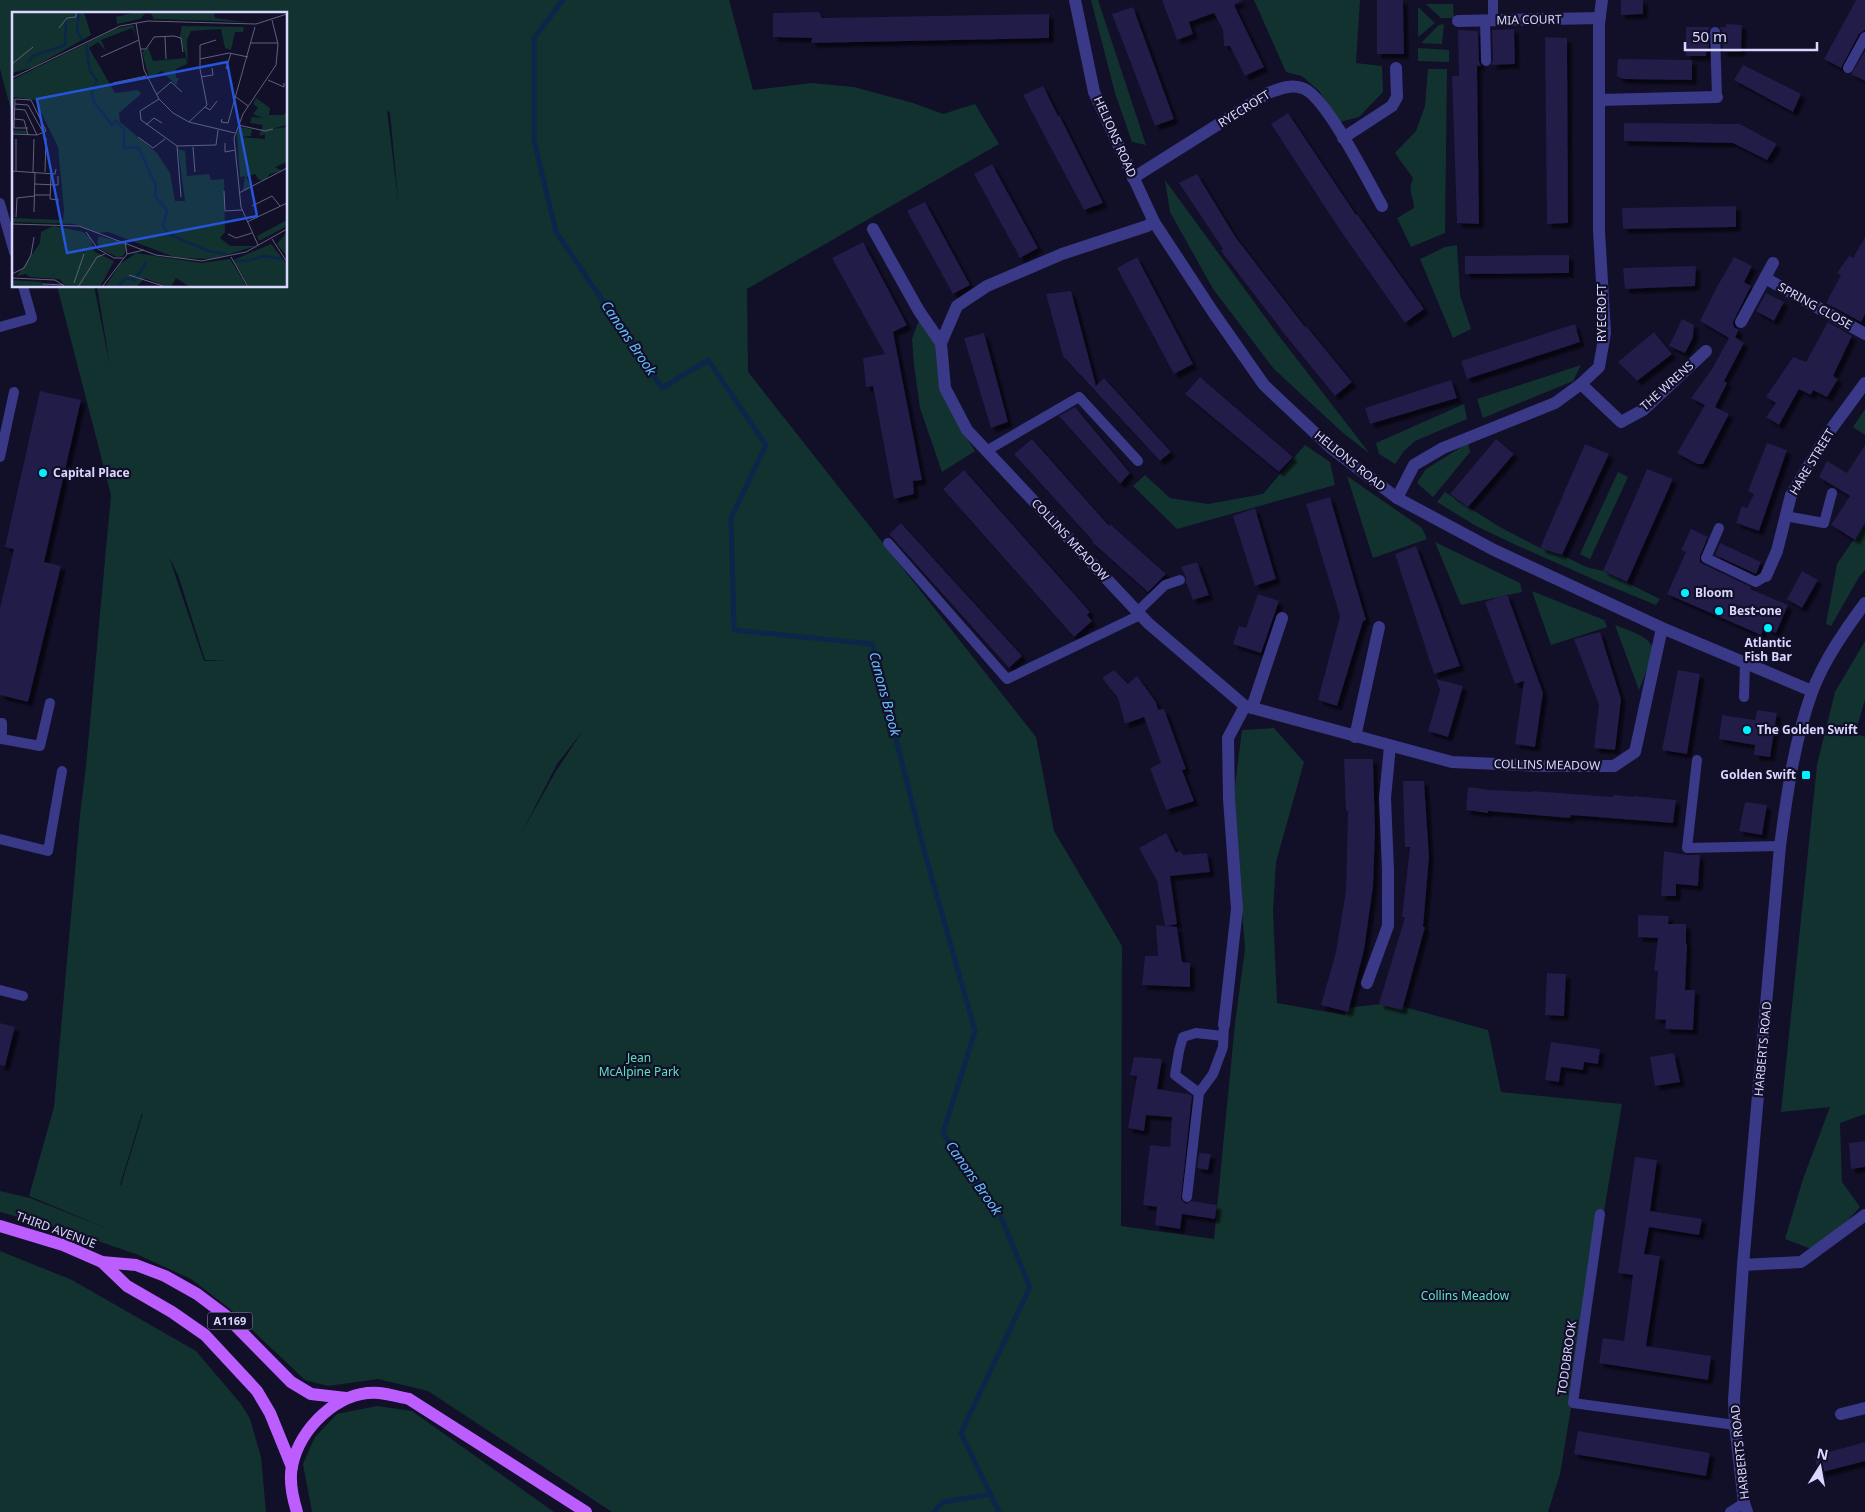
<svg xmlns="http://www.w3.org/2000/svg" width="1865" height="1512" font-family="'Noto Sans',sans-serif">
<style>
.green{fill:#123230;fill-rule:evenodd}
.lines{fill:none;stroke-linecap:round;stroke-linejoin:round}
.stream{stroke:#0b254b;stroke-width:5}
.building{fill:#221a49;filter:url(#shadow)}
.lane{stroke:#393988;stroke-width:10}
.street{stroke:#393988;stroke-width:12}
.primary{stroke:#bb5dff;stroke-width:12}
.poi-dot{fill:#02f1ff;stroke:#120f28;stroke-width:2}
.labels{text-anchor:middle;stroke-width:4.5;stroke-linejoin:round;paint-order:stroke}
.shield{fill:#120f28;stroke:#9d9abe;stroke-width:1}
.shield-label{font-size:11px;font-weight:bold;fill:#d9d6ff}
.street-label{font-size:12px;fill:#d9d6ff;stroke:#120f28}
.poi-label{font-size:12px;font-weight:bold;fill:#d9d6ff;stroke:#120f28;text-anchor:start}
.park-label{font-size:12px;fill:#5ee3bc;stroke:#120f28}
.water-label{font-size:14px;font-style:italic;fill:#64beff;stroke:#120f28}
.inset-river{fill:none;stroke:#0b254b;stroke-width:2.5}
.inset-road{fill:none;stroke:#625f7e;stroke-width:1}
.view{fill:#2655da;fill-opacity:0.15;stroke:#2655da;stroke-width:2.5}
.inset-edge{fill:none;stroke:#d9d6ff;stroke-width:2.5}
</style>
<defs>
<filter id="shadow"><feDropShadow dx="4.5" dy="4.5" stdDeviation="1" flood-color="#0009"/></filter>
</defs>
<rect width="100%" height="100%" fill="#120f28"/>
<!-- green -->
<g class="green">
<path d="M0,0H729L753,90L811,83L854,87L913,103L943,114L975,104L999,144L747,289L748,372L1036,737L1054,831L1122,946L1121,1226L1214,1239L1235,1023L1245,949L1233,801L1242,730L1274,728L1304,762L1276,862L1273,911L1277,1003L1345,1015L1346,1008L1390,1003L1488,1030L1501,1092L1622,1104L1560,1474L1548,1512H612L428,1391L378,1379L328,1386L305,1380L230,1309L191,1279L136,1254L71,1232L0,1212V1191L30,1198L111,1230L29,1196L54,1107L80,815L86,766L111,495L57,286H94L110,366L97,286H286V14H14V121L0,69ZM387,110L390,113L399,209V208ZM169,557L178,575L205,660L228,661H204ZM582,732L556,771L522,832L557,764ZM143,1113L121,1185H120L142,1113Z"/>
<polygon points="1091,0 1098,0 1146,145 1132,142 1115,93"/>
<polygon points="1254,0 1360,0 1356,63 1382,66 1383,92 1359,117 1340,122 1319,91 1302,76 1286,72"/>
<polygon points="1426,4 1453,4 1454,18 1441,18"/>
<polygon points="1418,7 1435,23 1418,37"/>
<polygon points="1444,24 1442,44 1421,43 1439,25"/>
<polygon points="1418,48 1449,50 1449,62 1418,61"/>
<path d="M1428,69H1447L1445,233L1411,247L1397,218L1414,208C1414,195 1407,193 1413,178L1395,153L1416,131L1425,106Z"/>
<polygon points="1165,180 1276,332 1370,454 1342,432 1274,369 1213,289 1170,212"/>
<polygon points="1457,245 1460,295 1471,329 1453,338 1420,259 1445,247"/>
<polygon points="919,320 938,346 963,432 975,451 942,472 920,408 914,365 912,339"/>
<polygon points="1581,365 1573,381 1483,418 1477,399"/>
<polygon points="1464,404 1467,419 1415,441 1404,451 1395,464 1379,454 1376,443"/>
<polygon points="1865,409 1865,435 1853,427"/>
<polygon points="1468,443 1470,452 1433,497 1417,483 1426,469"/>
<polygon points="1305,445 1330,462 1335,485 1177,529 1133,486 1145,475 1170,498 1208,504 1263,494"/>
<polygon points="1618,472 1628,477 1590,559 1580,554"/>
<polygon points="1347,476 1422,528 1427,539 1373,558"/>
<polygon points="1445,492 1498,526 1540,548 1562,555 1586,567 1603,571 1660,599 1656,605 1595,580 1516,545 1476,526 1437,502"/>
<polygon points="1865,523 1865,570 1859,577 1831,626 1826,624 1837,564"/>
<polygon points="1435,542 1520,583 1522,592 1461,605"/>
<polygon points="1532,591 1604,620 1607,627 1551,645"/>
<path d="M1615,625C1629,631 1650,635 1654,651L1639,690Z"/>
<polygon points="1865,641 1865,700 1855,733 1865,737 1865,1114 1840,1123 1842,1182 1860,1207 1819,1252 1785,1239 1803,1179 1830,1107 1781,1112 1817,765 1835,692"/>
<polygon points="0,1251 72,1280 196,1351 241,1404 250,1419 261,1457 266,1512 0,1512"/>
<polygon points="377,1406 412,1411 554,1512 312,1512 303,1464 315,1437 337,1414"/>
</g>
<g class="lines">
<!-- stream -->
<g class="stream">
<polyline points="563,0 534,38 534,140 556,232 662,388 708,360 766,445 731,518 734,630 872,644 924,850 975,1031 943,1133 998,1210 1030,1287 961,1433 999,1512"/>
<polyline points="934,1512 943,1502 990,1494"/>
</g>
</g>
<!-- building -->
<g class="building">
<polygon points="1162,0 1243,0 1234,5 1264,67 1245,76 1230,46 1224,46 1223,30 1214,13 1189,22 1193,34 1177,40"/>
<polygon points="1377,0 1403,0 1404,54 1377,54"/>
<polygon points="1621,0 1643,0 1643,14 1621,15"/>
<polygon points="1856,0 1865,0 1865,30 1859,34 1841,68 1824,59"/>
<polygon points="1133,7 1174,119 1155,126 1112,14"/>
<polygon points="819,12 822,18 1049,14 1049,38 811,43 812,38 773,37 773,13"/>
<polygon points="1726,24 1742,25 1741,52 1723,52 1722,32 1720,27 1726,27"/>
<polygon points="1686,27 1710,27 1708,32 1709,52 1706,52 1706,56 1686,56"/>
<polygon points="1514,29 1515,64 1491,65 1493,61 1492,30"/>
<polygon points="1458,30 1478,31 1479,61 1481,66 1477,66 1479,224 1457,223 1452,76 1459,76"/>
<polygon points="1545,37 1567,38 1568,223 1547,224"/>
<polygon points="1865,51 1865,81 1851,74"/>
<polygon points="1618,59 1692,60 1692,80 1623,79 1617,76"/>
<polygon points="1743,65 1801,94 1793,112 1734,80"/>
<polygon points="1043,86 1058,116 1059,115 1103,203 1084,210 1023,95"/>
<polygon points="1288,113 1356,215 1357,214 1424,309 1405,323 1338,227 1271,124"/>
<polygon points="1624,123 1740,124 1777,144 1767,160 1733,143 1624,141"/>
<polygon points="992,164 1038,248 1020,258 974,174"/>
<polygon points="1197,174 1236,238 1305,327 1306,326 1352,382 1335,396 1286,336 1221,251 1223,249 1179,183"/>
<polygon points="925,202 970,285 953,294 907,211"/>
<polygon points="1736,206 1736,227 1623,229 1622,208"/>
<polygon points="1865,237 1865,314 1861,322 1826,303 1841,275 1837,273 1849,256 1853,258"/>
<polygon points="863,242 907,325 893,332 922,480 913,481 914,494 894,499 873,386 866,387 863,358 885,354 832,258"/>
<polygon points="1569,255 1569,273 1465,274 1465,256"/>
<polygon points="1137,257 1193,364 1174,374 1117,268"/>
<polygon points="1734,257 1752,266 1744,282 1751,286 1733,322 1734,327 1739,330 1735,337 1744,343 1724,381 1727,383 1715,407 1729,414 1703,464 1697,464 1677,453 1705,405 1691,398 1712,369 1729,338 1700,321 1718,285"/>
<polygon points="1696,266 1695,286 1625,289 1623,268"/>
<polygon points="1071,291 1096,386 1104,378 1171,452 1160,461 1063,356 1046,294"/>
<polygon points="1766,293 1784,302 1774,321 1756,311"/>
<polygon points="1682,319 1694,325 1693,337 1685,353 1669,346"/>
<polygon points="1828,322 1852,336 1833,376 1838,379 1827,397 1813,390 1811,395 1799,389 1779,425 1766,417 1776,403 1766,397 1793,357 1806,362"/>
<polygon points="1575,324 1580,342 1467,379 1461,361"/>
<polygon points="1654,332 1672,354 1637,381 1618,362"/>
<polygon points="984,333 1008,422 991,428 964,338"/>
<polygon points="1200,377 1293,457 1279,472 1185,394"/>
<polygon points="1451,380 1457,398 1370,424 1365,408"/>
<polygon points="40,391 81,400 44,562 61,566 28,702 0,695 0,608 14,549 5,547"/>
<polygon points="1075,407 1130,473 1120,484 1059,416"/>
<polygon points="1032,439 1109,526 1110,524 1166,574 1148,592 1092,542 1093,541 1014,454"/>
<polygon points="1496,439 1514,454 1468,507 1450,494"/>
<polygon points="1767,443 1787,450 1759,531 1736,523 1742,506 1747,508 1754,494 1748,491"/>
<polygon points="1585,444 1609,454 1562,555 1540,548"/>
<polygon points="1865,445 1865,523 1855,540 1831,525 1850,496 1819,477 1827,461 1847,473"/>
<polygon points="1647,469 1673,479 1627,582 1603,571"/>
<polygon points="964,470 1090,612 1087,615 1092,621 1074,637 943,489"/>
<polygon points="1330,497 1366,620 1363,621 1337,706 1318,700 1340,616 1306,504"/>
<polygon points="1255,508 1276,579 1255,586 1233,516"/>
<polygon points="901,523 1022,656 1009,668 889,534"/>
<polygon points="1691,529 1708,537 1700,556 1700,562 1703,564 1751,587 1750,589 1788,605 1776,633 1764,627 1761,635 1667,594 1686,552 1681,550"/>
<polygon points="1720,543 1761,562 1756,574 1715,555"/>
<polygon points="1416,546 1460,666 1434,674 1395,554"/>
<polygon points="1197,562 1209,595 1193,600 1186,582 1186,577 1181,567"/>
<polygon points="1802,571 1818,580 1802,608 1787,599"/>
<polygon points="1258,594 1279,601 1261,653 1233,644 1239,626 1246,628"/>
<polygon points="1507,594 1543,693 1535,747 1515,744 1524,681 1515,684 1485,602"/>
<polygon points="1600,632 1621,699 1615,750 1594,748 1599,705 1574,639"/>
<polygon points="1114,670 1128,684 1137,676 1156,702 1158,710 1164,709 1186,769 1182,770 1194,801 1166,810 1150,768 1161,763 1144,717 1125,724 1118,698 1102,678"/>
<polygon points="1678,670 1700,674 1687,754 1662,750"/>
<polygon points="1436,679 1463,686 1448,737 1428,731 1440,690"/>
<polygon points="1757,710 1777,713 1770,757 1754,755 1755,745 1719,739 1722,715 1755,720"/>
<polygon points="1344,759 1373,759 1375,832 1373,886 1364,950 1348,1012 1321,1005 1336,952 1346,891 1348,811 1346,811"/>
<polygon points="1403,781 1424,781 1429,857 1423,927 1425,927 1402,1010 1379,1004 1405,917 1402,917 1410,847 1405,847"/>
<polygon points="1468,787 1490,790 1532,792 1532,791 1613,797 1614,795 1634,797 1634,796 1676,800 1673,823 1571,815 1570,818 1488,811 1488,813 1466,810"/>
<polygon points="1745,802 1767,805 1762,835 1739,831"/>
<polygon points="1166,833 1176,853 1180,851 1183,855 1207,853 1210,872 1170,876 1177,924 1167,926 1177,927 1182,962 1190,963 1190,987 1142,985 1145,956 1158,956 1156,925 1165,926 1157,881 1139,848"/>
<polygon points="1664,851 1687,855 1700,855 1698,886 1676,884 1676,896 1661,896"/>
<polygon points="1638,915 1669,916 1668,924 1686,924 1686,944 1687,944 1685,990 1695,990 1693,1030 1665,1029 1666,1020 1655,1019 1658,971 1654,971 1658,938 1638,937"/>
<polygon points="1547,973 1566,974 1564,1016 1545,1015"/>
<polygon points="0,1023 15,1027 5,1066 0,1065"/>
<polygon points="1551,1042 1600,1049 1598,1064 1584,1062 1583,1070 1561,1067 1559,1082 1545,1080"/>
<polygon points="1674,1053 1680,1082 1655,1086 1650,1057"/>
<polygon points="1134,1057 1162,1059 1157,1089 1188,1094 1192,1096 1181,1199 1186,1204 1192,1201 1217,1205 1215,1219 1182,1214 1180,1229 1155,1225 1157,1207 1143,1205 1150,1145 1170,1147 1172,1117 1146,1115 1144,1131 1128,1128 1137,1076 1130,1075"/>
<polygon points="1865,1141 1865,1167 1851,1169 1849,1143"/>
<polygon points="1199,1153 1211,1154 1208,1170 1197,1168"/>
<polygon points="1635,1157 1657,1160 1650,1211 1702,1219 1699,1235 1649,1227 1644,1254 1660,1256 1646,1346 1711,1356 1708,1380 1599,1363 1603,1338 1624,1341 1633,1275 1618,1273"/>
<polygon points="1578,1431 1710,1453 1706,1476 1574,1454"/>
<polygon points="1865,1442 1865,1461 1819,1473 1814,1456"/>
</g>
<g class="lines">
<!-- lane -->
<g class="lane">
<polyline points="1493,0 1493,21"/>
<polyline points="1485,21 1486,61"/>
<polyline points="1715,32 1717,97"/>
<polyline points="1848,68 1865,37"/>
<polyline points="0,203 14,252"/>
<polyline points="0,327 32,318 23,286"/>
<polyline points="986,451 1079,397 1138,461"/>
<polyline points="0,457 14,392"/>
<polyline points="1785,516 1824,523 1832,493"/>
<polyline points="1719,528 1706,558 1756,582 1766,576"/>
<polyline points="888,543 1007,679 1140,615"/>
<polyline points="1137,612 1165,585 1180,580"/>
<polyline points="1744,697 1745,663"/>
<polyline points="0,723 2,723 2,739 40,746 50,703"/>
<polyline points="1697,760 1687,848 1780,846"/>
<polyline points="0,839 48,851 62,771"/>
<polyline points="0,990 23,996"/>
<polyline points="1199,1093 1175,1075 1179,1051 1183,1037 1196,1033 1223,1036"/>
<polyline points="1187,1197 1199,1093 1213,1074 1223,1047 1224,1025"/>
<polyline points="1600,1214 1573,1403 1735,1425"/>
<polyline points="1730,1512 1744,1503"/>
</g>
<!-- street -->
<g class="street">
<polyline points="1075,0 1094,92 1154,222 1213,312 1264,385 1331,448 1397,498 1494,550 1662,628 1812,691"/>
<polyline points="1458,21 1600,18"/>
<polyline points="1599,100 1717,97"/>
<polyline points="1343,138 1392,106 1397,97 1396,68"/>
<path d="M1133,178L1268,93C1280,89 1290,84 1302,88C1325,94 1369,183 1382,206"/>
<polyline points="1154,222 1147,226 1062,254 987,286 957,306 941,343 945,388 967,430 1148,623 1245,706 1452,762 1542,766 1614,766 1635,752 1662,628"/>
<polyline points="873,229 919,311 941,343"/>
<polyline points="1765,278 1865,334"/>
<polyline points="1741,322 1773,263"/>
<polyline points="1581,384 1621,422 1643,410 1706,351"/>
<polyline points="1397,498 1414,465 1443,448 1555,403 1581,384 1599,367 1605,333 1599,231 1599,23 1602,0"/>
<polyline points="1766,576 1777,551 1791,495 1829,432 1865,383"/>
<polyline points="1252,708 1282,618"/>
<polyline points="1355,737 1379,627"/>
<polyline points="1367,983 1388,926 1388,870 1385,798 1390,746"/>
<polyline points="1224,1025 1237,909 1229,799 1228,738 1245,706"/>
<polyline points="1743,1265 1801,1262 1865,1215"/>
<polyline points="1841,1414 1865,1408"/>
<path d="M1747,1512L1744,1503L1735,1425L1734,1400L1743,1265L1780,846C1787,794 1794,742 1812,692C1824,660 1845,630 1865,603"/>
</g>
<!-- primary -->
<g class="primary">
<polyline points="0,1226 63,1245 102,1262 136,1265 165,1276 197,1294 225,1315 291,1382 311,1394 346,1398"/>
<polyline points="102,1262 127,1286 172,1312 205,1335 257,1391 270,1413 292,1467"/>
<path d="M297,1512C293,1499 289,1480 292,1466C300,1428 338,1390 379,1393C389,1394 399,1397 409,1399L586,1512"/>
</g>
</g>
<!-- markers -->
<g class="poi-dot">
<circle cx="43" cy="473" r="5"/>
<circle cx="1685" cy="593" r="5"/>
<circle cx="1719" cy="611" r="5"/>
<circle cx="1768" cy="628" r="5"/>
<circle cx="1747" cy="730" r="5"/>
<rect x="1801" y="770" width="10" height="10" rx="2.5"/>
</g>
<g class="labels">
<!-- shield labels -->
<rect class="shield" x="207.5" y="1312.5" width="45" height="17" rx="4"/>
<g class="shield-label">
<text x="230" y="1325">A1169</text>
</g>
<!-- street labels -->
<g class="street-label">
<text transform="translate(1529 20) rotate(-1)" y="4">MIA COURT</text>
<text transform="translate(1244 109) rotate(-32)" y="4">RYECROFT</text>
<text transform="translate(1115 137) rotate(66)" y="4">HELIONS ROAD</text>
<text transform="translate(1815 306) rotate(29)" y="4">SPRING CLOSE</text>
<text transform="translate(1602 313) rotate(-90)" y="4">RYECROFT</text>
<text transform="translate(1667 386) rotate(-42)" y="4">THE WRENS</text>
<text transform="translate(1350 461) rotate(39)" y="4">HELIONS ROAD</text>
<text transform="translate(1812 462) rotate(-59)" y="4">HARE STREET</text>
<text transform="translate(1070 540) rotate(47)" y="4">COLLINS MEADOW</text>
<text transform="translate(1547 765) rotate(1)" y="4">COLLINS MEADOW</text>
<text transform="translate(1763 1049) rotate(-85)" y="4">HARBERTS ROAD</text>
<text transform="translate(56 1230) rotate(20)" y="4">THIRD AVENUE</text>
<text transform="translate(1567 1358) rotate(-82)" y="4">TODDBROOK</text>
<text transform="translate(1740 1452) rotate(-96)" y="4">HARBERTS ROAD</text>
</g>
<!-- poi labels -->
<g class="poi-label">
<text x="53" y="477">Capital Place</text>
<text x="1695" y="597">Bloom</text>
<text x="1729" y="615">Best-one</text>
<text x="1768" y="647" text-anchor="middle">Atlantic<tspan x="1768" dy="14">Fish Bar</tspan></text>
<text x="1757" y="734">The Golden Swift</text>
<text x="1796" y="779" text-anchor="end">Golden Swift</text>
</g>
<!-- park labels -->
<g class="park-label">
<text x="639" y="1062">Jean<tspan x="639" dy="14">McAlpine Park</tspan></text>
<text x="1465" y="1300">Collins Meadow</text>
</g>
<!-- water labels -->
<g class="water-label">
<text transform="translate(629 338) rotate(56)" y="5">Canons Brook</text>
<text transform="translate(885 694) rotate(75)" y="5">Canons Brook</text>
<text transform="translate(974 1178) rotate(55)" y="5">Canons Brook</text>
</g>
</g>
<!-- overview -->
<g transform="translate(12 12)">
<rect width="275" height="275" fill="#120f28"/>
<path d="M0,0H72L79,23L22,55L0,61ZM124,0L133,2L128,7L105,12L104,5ZM138,0H202L203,6L234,10L142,7ZM121,13L124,23L120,16L89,28L94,39L86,30L77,36L103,81L126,78L129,82L107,101L108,110L145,141L158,161L163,189H173L166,137L173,139L175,164L197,162L199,168L212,167L213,220L208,226L218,234H244L201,247L165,246L96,220L86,221L63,212L0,210V206L51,208L52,198L46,135L23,88L2,85L1,118L15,119V122L0,121V68L103,17ZM170,14L232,15L231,20H223L219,38L213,36L209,17L179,19L175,28L176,51L168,24ZM136,35L141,49L174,46L175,52L164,57V66H167L164,73L150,59L137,66L130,40ZM244,86L258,96L257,103H271L275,100V113L259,117L275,115V150L263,155L270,159L258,162L253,168H247L243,162L234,165L238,173L235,178H231L233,164L228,165L225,121L227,115L240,117L239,124L228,125L253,127V122L247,124L251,113L238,111L240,105L251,106L241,102L246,96L241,92ZM275,208V214L247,229L245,224ZM41,214L71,220L78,226L83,240L102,249L88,275H55L47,267L18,265L14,262L5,264L28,231L29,220ZM275,220V245L265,232ZM87,224L113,231L115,237L111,244L105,245L88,237L85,230ZM259,232L275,252V275H237L221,248ZM124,241L189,251L218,247L235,275H178L164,266L159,275H155L133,266L124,275H93L108,252ZM0,268L29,270L37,274L0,275Z" fill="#123230"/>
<path class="inset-river" d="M67,0L65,20L71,28M74,33L78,59L85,69L80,80L82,90L100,113L104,109L112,117V136L126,135L144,173L143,184L155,198L151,214L157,222L196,239L214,242M16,50L21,44L53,33L54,8M222,248L235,249L252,244L271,247M106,275L114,266L123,268L134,250"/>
<path class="inset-road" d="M124,11L132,58L147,87L161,101L177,110L223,121M47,16L55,6L64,5V0M153,25L154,47M239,31H266M128,37H134L142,25L162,24L169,26L171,40M89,45L127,28M188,47L217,41L236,45M0,52L21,35M214,57L219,41M189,65L201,63L200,56M0,66L108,14L136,9L244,12L275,2M256,68L272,75V71M101,71L134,64M144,83L159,70L170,80M224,85L236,94M147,87L128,99L129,108L165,134L204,133L206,118M3,92L16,93L31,120M193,95L198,98L205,89M2,107L12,108L16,123M210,107L209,110L216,111L243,15M177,110L195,93L188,57V33L204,28M134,113L142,106L150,111M226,113L253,119L261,117M16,116H2L3,87L19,88L34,119L25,123M0,122L25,123L13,98L2,97M126,125L141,136L153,127M213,131V140L223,138M165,134L169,185M181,135L183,160M0,159L43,162L44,157M4,159V127M21,160L22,127M33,160L34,126M39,163L38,187L47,188M22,172L46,173V164M212,179L213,199L230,198M227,181L275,156M22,183H38M240,194L260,184L268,194M22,200L23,160M4,205L5,186L22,184M235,210L275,191M0,212L67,214L144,243L190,249L234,240L275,217M74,220L86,237L102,246H111M216,222L224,226L240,221M260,227L275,250M246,233L229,195L222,126L231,102L264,53L266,32L260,8M115,242L132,238M219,245L236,275M0,262L12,256L19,243L22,225M117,263L154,275M0,266L43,268L54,275M62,271L72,242M31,272L52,273M66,275L85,245L93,242M90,275L115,242L113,229"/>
<path class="view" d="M215,50L245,204L55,241L25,87Z"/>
<rect width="275" height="275" class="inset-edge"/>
</g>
<!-- north arrow -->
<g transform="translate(1820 1467) rotate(11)" stroke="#120f28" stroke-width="4" paint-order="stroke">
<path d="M0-4L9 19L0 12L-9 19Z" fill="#d9d6ff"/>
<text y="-8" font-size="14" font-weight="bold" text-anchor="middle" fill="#d9d6ff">N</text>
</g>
<!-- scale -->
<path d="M1685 42v8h132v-8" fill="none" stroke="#d9d6ff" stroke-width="2.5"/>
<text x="1692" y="42" font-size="15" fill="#d9d6ff" stroke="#120f28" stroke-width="4" paint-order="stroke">50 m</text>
</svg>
